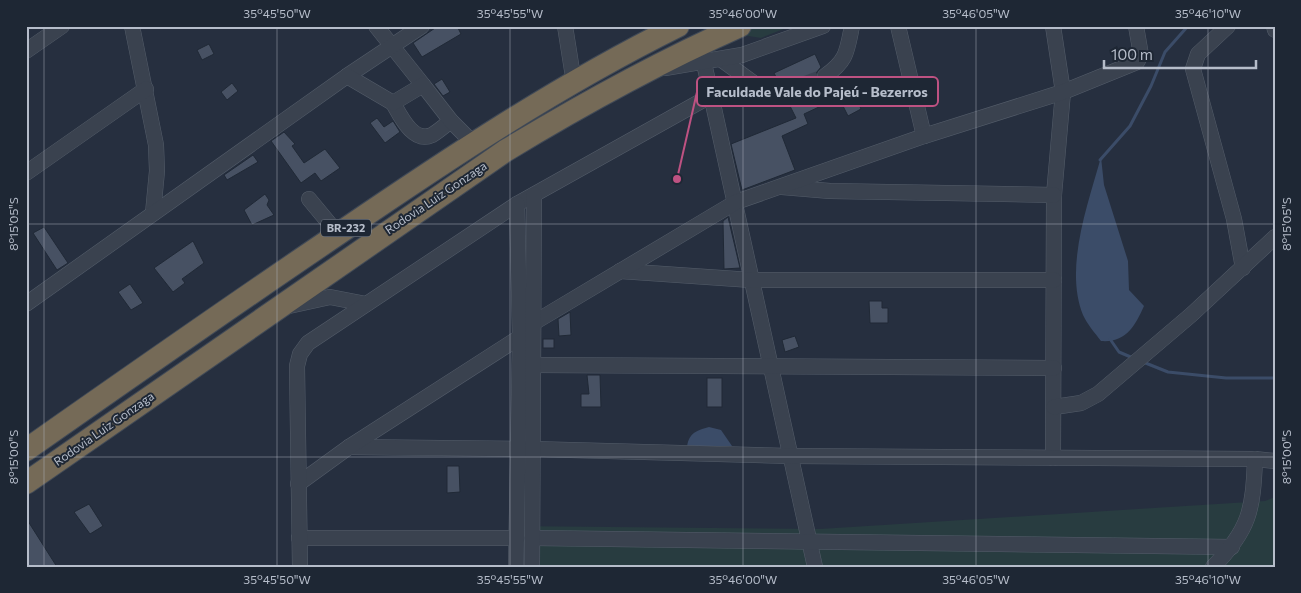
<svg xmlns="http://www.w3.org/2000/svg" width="1301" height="593" font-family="Commissioner,sans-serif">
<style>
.green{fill:#283c40}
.water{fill:#3b4c68}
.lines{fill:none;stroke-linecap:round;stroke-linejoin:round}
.stream{stroke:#3b4c68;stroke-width:3}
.building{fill:#475163;stroke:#202936}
.minor-tunnel{stroke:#3c4454;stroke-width:15;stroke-dasharray:15 8;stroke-linecap:butt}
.minor-casing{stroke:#545d6a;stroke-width:16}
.highway-casing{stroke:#414a57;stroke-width:24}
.minor{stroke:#3a424f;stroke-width:15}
.highway{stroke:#756a57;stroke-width:22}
.ticks{fill:none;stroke:#b6bdca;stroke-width:1;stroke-opacity:0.45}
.labels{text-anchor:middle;stroke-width:4;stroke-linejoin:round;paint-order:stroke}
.shield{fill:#1e2734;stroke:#88909d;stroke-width:1}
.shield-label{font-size:11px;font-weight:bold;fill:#b6bdca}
.street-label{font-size:12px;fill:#b6bdca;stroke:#1e2734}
.leader{fill:none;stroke:#be5282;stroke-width:2}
.callout-dot{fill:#be5282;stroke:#1e2734;stroke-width:2}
.callout{fill:#1e2734;stroke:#be5282;stroke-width:2}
.callout-label{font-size:14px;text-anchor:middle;font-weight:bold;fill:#b6bdca}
.neatline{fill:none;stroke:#b6bdca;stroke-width:2}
.ticks-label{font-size:12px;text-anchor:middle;fill:#b6bdca}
</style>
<rect width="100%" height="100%" fill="#262f3f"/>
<!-- green -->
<g class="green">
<polygon points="748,26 791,26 761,38 730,33"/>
<polygon points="1275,497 1275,567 509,567 509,526 820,529 1265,501"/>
</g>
<!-- water -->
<g class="water">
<path d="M1101,157L1104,185L1128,261L1129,290L1144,306C1135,326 1126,343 1101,341C1095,333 1087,324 1083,315C1064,268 1088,204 1101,157Z"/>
<path d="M709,427L721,430L732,446H687C689,433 697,430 709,427Z"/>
</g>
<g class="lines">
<!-- stream -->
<g class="stream">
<polyline points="1100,160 1130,126 1151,86 1165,52 1188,26"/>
<polyline points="1110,339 1119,352 1133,358"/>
<polyline points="1143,362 1168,372 1226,378 1275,378"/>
</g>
</g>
<!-- building -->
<g class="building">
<polygon points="438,26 457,26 461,34 422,57 413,43"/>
<polygon points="209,44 214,54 202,60 197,50"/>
<polygon points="815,54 821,67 816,73 817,81 822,85 829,84 836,99 804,114 808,124 782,136 795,170 742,190 731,144 796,118 787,100 792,94 792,89 789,85 778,81 774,73"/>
<polygon points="442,79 450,92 443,96 434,84"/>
<polygon points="232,83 238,91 227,100 221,92"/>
<polygon points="854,94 861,109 848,116 840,100"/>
<polygon points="377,118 384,127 393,121 400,132 385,143 370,123"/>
<polygon points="284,132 295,144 292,146 304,163 325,149 340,168 321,181 315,173 301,183 271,141"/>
<polygon points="253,155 258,162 227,180 224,175"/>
<polygon points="265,194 269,200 267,205 274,215 252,225 244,210"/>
<polygon points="728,217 740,268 724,269 723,221"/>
<polygon points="44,227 68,263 57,270 33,233"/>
<polygon points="193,241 204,263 182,279 185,283 173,292 154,268"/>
<polygon points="130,284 143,303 131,310 118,292"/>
<polygon points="869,301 882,301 882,308 888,308 888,323 870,323"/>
<polygon points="570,312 571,335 559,336 558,319"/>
<polygon points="795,336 799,347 785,352 782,340"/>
<rect x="543" y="339" width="11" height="9"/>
<polygon points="587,375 600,375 601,407 581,407 581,394 589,394"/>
<rect x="707" y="378" width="15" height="29"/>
<polygon points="447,466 459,466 460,492 447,493"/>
<polygon points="89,504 103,526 90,534 74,512"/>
<polygon points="26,518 57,567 26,567"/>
</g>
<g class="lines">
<!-- minor-tunnel -->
<polyline class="minor-tunnel" points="783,92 825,76"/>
<!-- minor casing -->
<g class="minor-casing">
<g id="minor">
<polyline points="132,26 156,145 157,171 153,213"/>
<polyline points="376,26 423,85"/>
<polyline points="565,26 574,83"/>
<polyline points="898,26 924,136"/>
<polyline points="1053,26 1063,92 1054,195 1053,458"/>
<polyline points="1228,26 1198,54 1193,69 1234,219 1243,268"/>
<polyline points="1274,26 1275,30"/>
<polyline points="700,45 815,567"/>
<polyline points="26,51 62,26"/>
<polyline points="722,60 759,87 783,92"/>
<polyline points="665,68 742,55 823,26"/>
<polyline points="347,76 422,26"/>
<path d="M825,76C847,61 847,51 852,26"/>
<path d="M393,103C400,115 413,144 432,135C439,131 445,125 451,121"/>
<polyline points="26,173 146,89"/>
<polyline points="782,187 830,191 1054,195"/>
<polyline points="309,199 338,234"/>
<polyline points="620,271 751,280 1054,280"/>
<polyline points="26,304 347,76 393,103 423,85 451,121 473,143"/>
<polyline points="289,306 330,297 366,304"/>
<polyline points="533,365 1054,368"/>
<polyline points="1054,407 1081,403 1098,394 1191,315 1275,237"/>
<polyline points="349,447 533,449 790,456 1255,459 1275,461"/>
<polyline points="298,484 349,447 520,337 535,322 736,202 924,136 1063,92 1137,62 1141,55 1136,26"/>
<polyline points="299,538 517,538"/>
<polyline points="533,538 1232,547"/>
<polyline points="300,567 297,366 300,354 308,343 517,204 712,95"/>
<polyline points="516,567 520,337 517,204"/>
<polyline points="532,567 534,195"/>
<path d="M1213,567C1250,529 1253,510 1255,459"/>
</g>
</g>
<!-- highway casing -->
<g class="highway-casing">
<g id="highway">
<path d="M26,450C130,377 233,305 338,234C448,159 559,85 678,26"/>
<path d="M26,483L505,151C581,105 659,62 740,26"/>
</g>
</g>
<!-- minor -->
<use href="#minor" class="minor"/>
<!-- highway -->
<use href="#highway" class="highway"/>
</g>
<!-- ticks -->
<path class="ticks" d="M44,26V567M277,26V567M510,26V567M743,26V567M976,26V567M1208,26V567M26,224H1275M26,457H1275"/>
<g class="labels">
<!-- shield labels -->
<rect class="shield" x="321" y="219.5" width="50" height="17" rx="4"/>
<g class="shield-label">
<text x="346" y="232">BR-232</text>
</g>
<!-- street labels -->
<g class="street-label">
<text transform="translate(436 198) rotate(-34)" y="4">Rodovia Luiz Gonzaga</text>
<text transform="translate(104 429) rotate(-35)" y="4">Rodovia Luiz Gonzaga</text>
</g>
</g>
<!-- callouts -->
<path class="leader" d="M677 179L697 92"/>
<circle class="callout-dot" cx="677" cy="179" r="5"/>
<rect class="callout" x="697" y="77" width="241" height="29" rx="5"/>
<g class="callout-label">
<text x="817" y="97">Faculdade Vale do Pajeú - Bezerros</text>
</g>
<!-- border -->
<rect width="1301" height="593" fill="none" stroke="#1e2734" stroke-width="55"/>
<!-- scale -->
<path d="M1104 60v8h152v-8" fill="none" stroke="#b6bdca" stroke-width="2.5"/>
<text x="1111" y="60" font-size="15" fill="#b6bdca" stroke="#1e2734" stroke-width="4" paint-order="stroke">100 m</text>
<rect x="28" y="28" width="1246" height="538" class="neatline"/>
<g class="ticks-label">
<text x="277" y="18">35°45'50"W</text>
<text x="510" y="18">35°45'55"W</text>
<text x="743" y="18">35°46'00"W</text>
<text x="976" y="18">35°46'05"W</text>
<text x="1208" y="18">35°46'10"W</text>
<text transform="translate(1287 224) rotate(-90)" y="4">8°15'05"S</text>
<text transform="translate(14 224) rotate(-90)" y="4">8°15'05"S</text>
<text transform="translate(1287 457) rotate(-90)" y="4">8°15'00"S</text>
<text transform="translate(14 457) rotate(-90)" y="4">8°15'00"S</text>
<text x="277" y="584">35°45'50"W</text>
<text x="510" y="584">35°45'55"W</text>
<text x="743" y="584">35°46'00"W</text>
<text x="976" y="584">35°46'05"W</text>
<text x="1208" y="584">35°46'10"W</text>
</g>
</svg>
